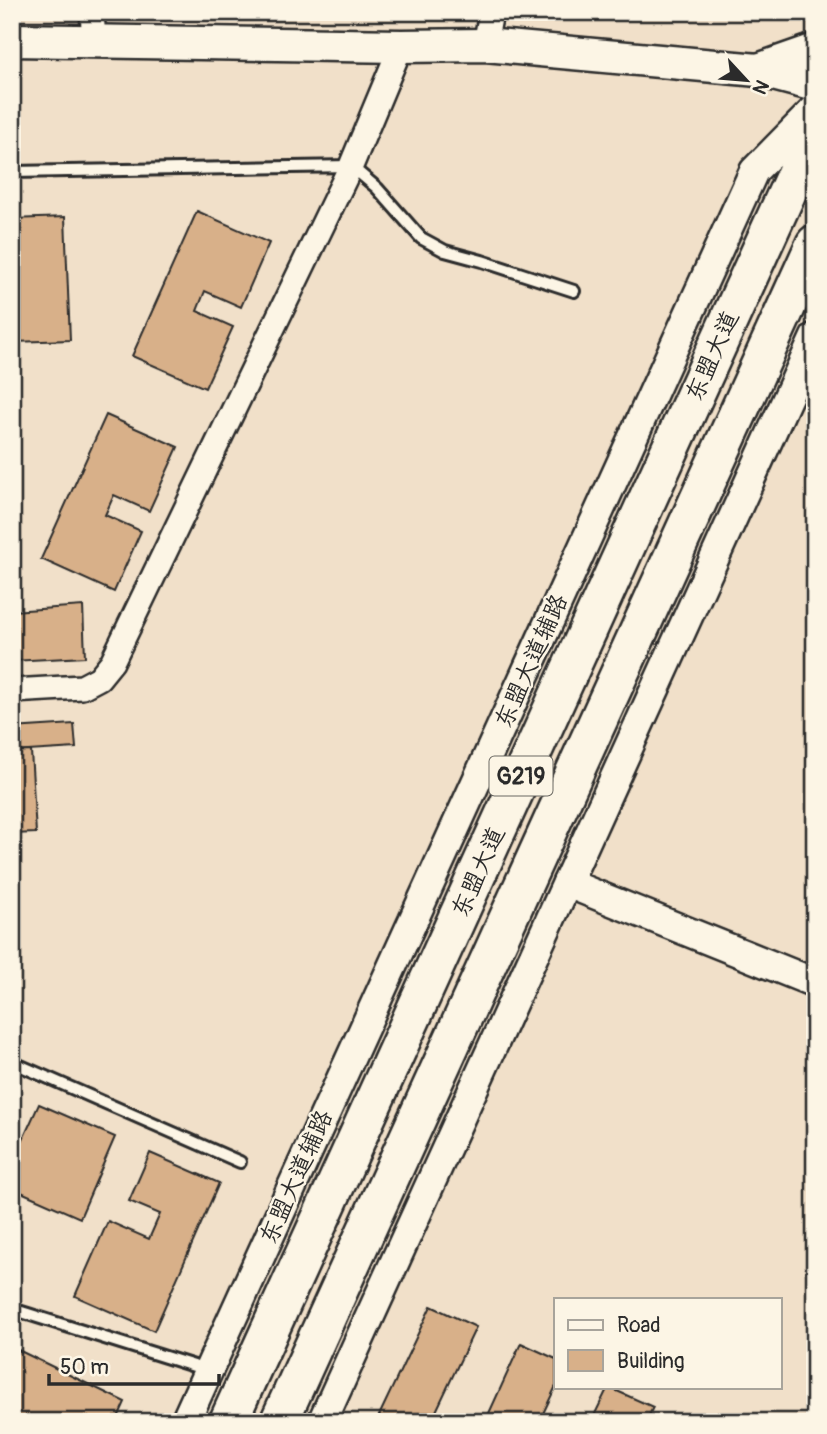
<svg xmlns="http://www.w3.org/2000/svg" width="827" height="1434" font-family="Pangolin,'LXGW WenKai TC',sans-serif">
<style>
.building{fill:#d8b089;stroke:#2b2b2b;stroke-width:2}
.lines{fill:none;stroke-linecap:round;stroke-linejoin:round}
.service-casing{stroke:#2b2b2b;stroke-width:16}
.minor-casing{stroke:#2b2b2b;stroke-width:28}
.tertiary-casing{stroke:#2b2b2b;stroke-width:33}
.secondary-casing{stroke:#2b2b2b;stroke-width:37}
.trunk-casing{stroke:#2b2b2b;stroke-width:42}
.service{stroke:#fcf5e5;stroke-width:10}
.minor{stroke:#fcf5e5;stroke-width:23}
.tertiary{stroke:#fcf5e5;stroke-width:28}
.secondary{stroke:#fcf5e5;stroke-width:32}
.trunk{stroke:#fcf5e5;stroke-width:37}
.labels{text-anchor:middle;stroke-width:5;stroke-linejoin:round;paint-order:stroke}
.shield{fill:#fcf5e5;stroke:#6a6863;stroke-width:2}
.shield-label{font-size:23px;font-weight:bold;fill:#2b2b2b}
.street-label{font-size:24px;fill:#2b2b2b;stroke:#fcf5e5}
</style>
<rect width="100%" height="100%" fill="#f1e0c9"/>
<filter id="ink" filterUnits="userSpaceOnUse"><feTurbulence type="fractalNoise" baseFrequency=".0143" numOctaves="2"/><feDisplacementMap in="SourceGraphic" scale="14" xChannelSelector="R" yChannelSelector="G"/><feConvolveMatrix kernelMatrix="1 2 1 2 8 2 1 2 1" color-interpolation-filters="sRGB"/></filter>
<g filter="url(#ink)">
<!-- building -->
<g class="building">
<polygon points="197,211 269,243 241,307 205,291 197,311 233,327 205,388 132,356"/>
<polygon points="65,217 70,340 14,342 12,219"/>
<polygon points="106,415 178,447 149,511 114,495 105,515 141,531 114,592 41,559"/>
<polygon points="83,606 85,657 12,661 12,611"/>
<polygon points="74,724 76,748 12,752 12,728"/>
<polygon points="31,751 36,833 12,834 12,752"/>
<polygon points="39,1104 115,1137 80,1218 12,1188 12,1163"/>
<polygon points="150,1153 219,1183 154,1331 75,1296 108,1221 149,1239 160,1214 129,1201"/>
<polygon points="431,1306 476,1327 431,1422 376,1422"/>
<polygon points="521,1343 556,1359 556,1386 539,1422 485,1422"/>
<polygon points="12,1347 125,1402 116,1422 12,1422"/>
<polygon points="608,1387 653,1407 646,1422 591,1422"/>
</g>
<g class="lines">
<!-- service casing -->
<g class="service-casing">
<g id="service">
<polyline points="12,172 351,166 377,188 421,238 445,251 482,261 574,291"/>
<polyline points="12,1062 240,1162"/>
<polyline points="12,1309 194,1366"/>
</g>
</g>
<!-- minor casing -->
<g class="minor-casing">
<g id="minor">
<polyline points="92,12 94,41"/>
<polyline points="485,45 491,12"/>
<polyline points="12,691 82,687 99,678 112,662 351,166 401,46"/>
</g>
</g>
<!-- tertiary casing -->
<g class="tertiary-casing">
<g id="tertiary">
<polyline points="567,883 815,983"/>
<polyline points="185,1422 754,171 815,109"/>
<polyline points="322,1422 815,337"/>
</g>
</g>
<!-- secondary casing -->
<g class="secondary-casing">
<g id="secondary">
<polyline points="12,40 401,46 485,45 758,70"/>
<polyline points="815,50 758,70 815,85"/>
</g>
</g>
<!-- trunk casing -->
<g class="trunk-casing">
<g id="trunk">
<polyline points="228,1422 815,131"/>
<polyline points="279,1422 815,244"/>
</g>
</g>
<!-- service -->
<use href="#service" class="service"/>
<!-- minor -->
<use href="#minor" class="minor"/>
<!-- tertiary -->
<use href="#tertiary" class="tertiary"/>
<!-- secondary -->
<use href="#secondary" class="secondary"/>
<!-- trunk -->
<use href="#trunk" class="trunk"/>
</g>
</g>
<g class="labels">
<!-- shield labels -->
<rect class="shield" x="489.5" y="756.5" width="63" height="39" rx="5"/>
<g class="shield-label">
<text x="521" y="784">G219</text>
</g>
<!-- street labels -->
<g class="street-label">
<text transform="translate(712 356) rotate(-66)" y="8">东盟大道</text>
<text transform="translate(531 661) rotate(-66)" y="8">东盟大道辅路</text>
<text transform="translate(478 872) rotate(-66)" y="8">东盟大道</text>
<text transform="translate(296 1177) rotate(-66)" y="8">东盟大道辅路</text>
</g>
</g>
<!-- margin -->
<rect width="827" height="1434" fill="none" stroke="#fcf5e5" stroke-width="42"/>
<rect x="21" y="21" width="785" height="1392" fill="none" stroke="#2b2b2b" stroke-width="2.5" filter="url(#ink)"/>
<!-- legend -->
<rect x="554" y="1298" width="228" height="91" fill="#fcf5e5" stroke="#a8a49b" stroke-width="2"/>
<rect x="568" y="1320" width="35" height="10" fill="#fcf5e5" stroke="#a8a49b" stroke-width="2"/>
<text x="617" y="1332" font-size="21" fill="#2b2b2b">Road</text>
<rect x="568" y="1350" width="35" height="21" fill="#d8b089" stroke="#a8a49b" stroke-width="2"/>
<text x="617" y="1368" font-size="21" fill="#2b2b2b">Building</text>
<!-- north arrow -->
<g transform="translate(746 80) rotate(116)" stroke="#fcf5e5" stroke-width="5" paint-order="stroke">
<path d="M0-5L12 26L0 18L-12 26Z" fill="#2b2b2b"/>
<text y="-10" font-size="19" font-weight="bold" text-anchor="middle" fill="#2b2b2b">N</text>
</g>
<!-- scale -->
<path d="M49 1374v10h170v-10" fill="none" stroke="#2b2b2b" stroke-width="3.5"/>
<text x="60" y="1374" font-size="21" fill="#2b2b2b" stroke="#fcf5e5" stroke-width="5" paint-order="stroke">50 m</text>
</svg>
